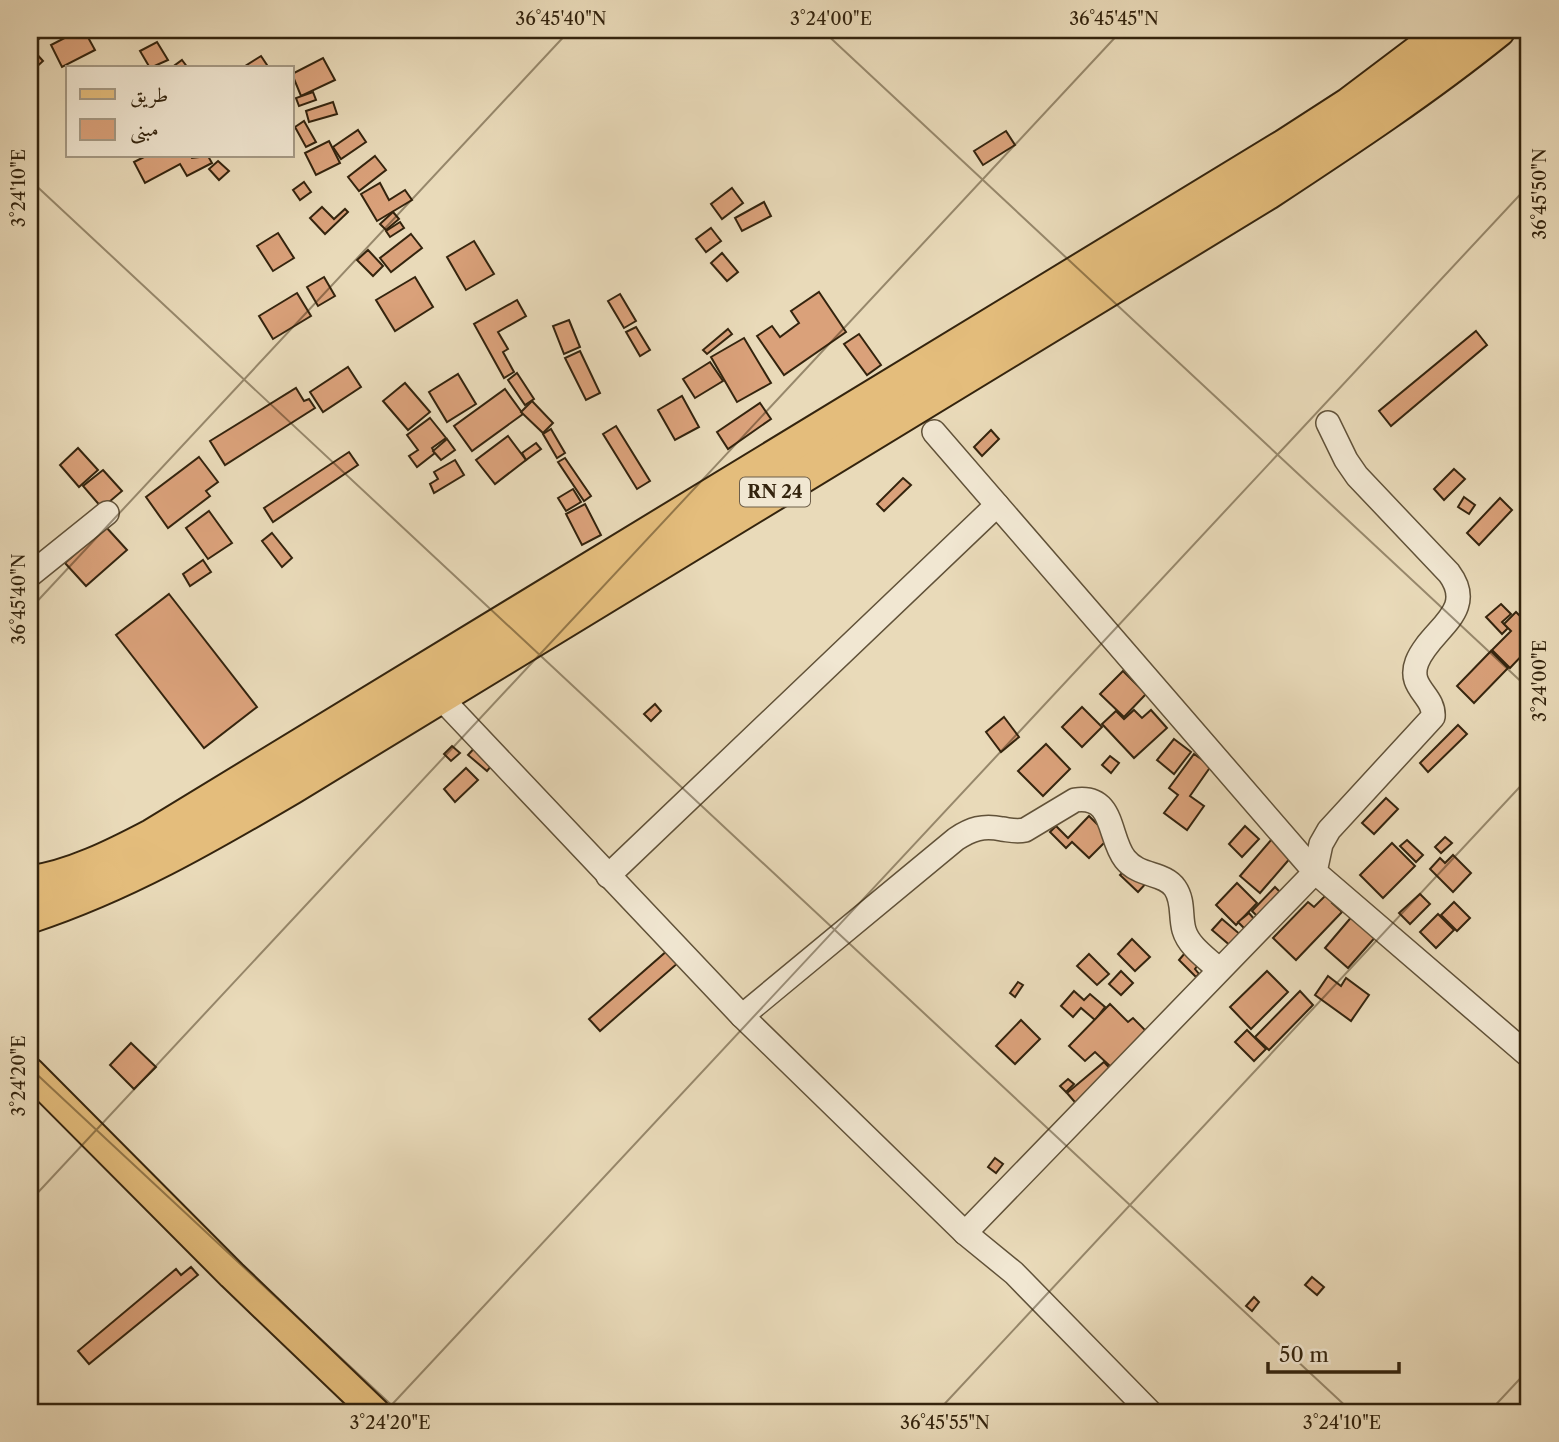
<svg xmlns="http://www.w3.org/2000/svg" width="1559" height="1442" font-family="'Libre Caslon Text',Amiri,serif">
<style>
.building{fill:#daa17a;stroke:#34240e;stroke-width:2}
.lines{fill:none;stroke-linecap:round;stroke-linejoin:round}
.minor-casing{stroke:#615239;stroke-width:26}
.major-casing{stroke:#34240e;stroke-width:32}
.highway-casing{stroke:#34240e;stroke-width:37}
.minor{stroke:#f1e7d2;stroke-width:23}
.major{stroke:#e4bd7c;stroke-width:28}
.highway{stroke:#e4bd7c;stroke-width:33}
.ticks{fill:none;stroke:#34240e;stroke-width:2;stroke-opacity:0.45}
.labels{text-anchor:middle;stroke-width:6;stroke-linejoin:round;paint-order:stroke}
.shield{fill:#f1e7d2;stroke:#6d5e49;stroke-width:2}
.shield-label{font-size:18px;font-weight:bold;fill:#34240e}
.neatline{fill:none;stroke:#34240e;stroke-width:2.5}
.ticks-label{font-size:18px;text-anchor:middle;fill:#34240e}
</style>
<rect width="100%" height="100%" fill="#e9dab9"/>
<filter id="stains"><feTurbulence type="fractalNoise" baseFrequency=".00286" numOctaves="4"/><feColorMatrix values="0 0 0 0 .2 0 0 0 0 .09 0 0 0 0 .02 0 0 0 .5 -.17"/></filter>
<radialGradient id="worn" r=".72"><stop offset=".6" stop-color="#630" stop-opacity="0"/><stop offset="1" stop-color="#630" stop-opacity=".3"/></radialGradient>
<!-- building -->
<g class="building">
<polygon points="30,30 50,30 35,42 30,35"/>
<polygon points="80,30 84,30 95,50 62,67 51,45"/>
<polygon points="157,42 168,60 150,68 140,51"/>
<polygon points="34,51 43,61 30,73 30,55"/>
<polygon points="261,56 269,68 242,68"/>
<polygon points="323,58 335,80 301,96 292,74"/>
<polygon points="182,60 188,68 171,68"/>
<polygon points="313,92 316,100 299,106 296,98"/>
<polygon points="333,102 337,114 309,122 306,111"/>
<polygon points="304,121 316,142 306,147 295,127"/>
<polygon points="358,130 366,142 341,159 333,147"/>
<polygon points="1006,131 1015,145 983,165 974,151"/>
<polygon points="329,141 340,163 316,175 305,153"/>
<polygon points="146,156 191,156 192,158 208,156 212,163 187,176 180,164 145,183 134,162"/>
<polygon points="375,156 386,170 359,191 348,177"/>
<polygon points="218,161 229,171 219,180 209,169"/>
<polygon points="304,182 311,192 300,200 293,190"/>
<polygon points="380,183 389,200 405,190 412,200 377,221 361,194"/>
<polygon points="732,188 743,203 722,219 711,204"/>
<polygon points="764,202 771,216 742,231 735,218"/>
<polygon points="322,207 334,219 345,209 348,212 325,234 310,218"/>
<polygon points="393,212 399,219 386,230 380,224"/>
<polygon points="400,222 404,228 390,237 386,231"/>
<polygon points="711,228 721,241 706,252 696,239"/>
<polygon points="278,233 294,258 273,271 257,246"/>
<polygon points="411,234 422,248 391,272 380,258"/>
<polygon points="474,241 494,274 466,290 447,257"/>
<polygon points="368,250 383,266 373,276 357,260"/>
<polygon points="722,253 738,272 727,281 711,263"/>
<polygon points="324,277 335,296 318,306 307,287"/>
<polygon points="415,277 433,307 395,331 376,300"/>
<polygon points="819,292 846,332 784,375 757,336 772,326 780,337 799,323 791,311"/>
<polygon points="297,293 311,316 273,339 259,316"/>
<polygon points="620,294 636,321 624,328 608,301"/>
<polygon points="517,300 526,316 498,332 508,349 503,352 514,372 504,378 474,324"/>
<polygon points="569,320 580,347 564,354 553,326"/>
<polygon points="636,327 650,350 640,356 626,332"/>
<polygon points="728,329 732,334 707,354 703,350"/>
<polygon points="1476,331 1487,345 1391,426 1379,411"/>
<polygon points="859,334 881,365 867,375 844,344"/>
<polygon points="744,338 771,383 737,402 711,357"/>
<polygon points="580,351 600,393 586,400 565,358"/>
<polygon points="710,362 723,381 695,398 683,379"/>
<polygon points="348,367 361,387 323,412 310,392"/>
<polygon points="517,373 534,399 525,405 508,380"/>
<polygon points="458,374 476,404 447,422 429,392"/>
<polygon points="405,383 430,412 408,430 383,401"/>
<polygon points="296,388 304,401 309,399 315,408 225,465 210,441"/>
<polygon points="505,389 523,414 472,451 454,426"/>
<polygon points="682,396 699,427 675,440 658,410"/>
<polygon points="532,401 553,423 543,433 521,412"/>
<polygon points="760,403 771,419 728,449 717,432"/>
<polygon points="430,418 446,438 432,448 435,453 417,467 409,456 418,450 407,435"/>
<polygon points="616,426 650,481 637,489 603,434"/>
<polygon points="551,429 565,453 557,458 543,434"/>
<polygon points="991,430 999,439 982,456 974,447"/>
<polygon points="508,436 526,460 495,484 476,460"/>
<polygon points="447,439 455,450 441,460 433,451"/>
<polygon points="536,443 541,449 526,460 522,453"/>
<polygon points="78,448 98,470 79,487 60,465"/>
<polygon points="349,452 358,465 273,522 264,508"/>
<polygon points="199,457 218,482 206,491 210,496 168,528 146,497"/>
<polygon points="565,458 591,496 584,501 558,462"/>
<polygon points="455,460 464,475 434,493 430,484 438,479 434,472"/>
<polygon points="1454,469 1465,479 1444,500 1434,489"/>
<polygon points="103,470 122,491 102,508 83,486"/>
<polygon points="903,478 911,485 884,511 877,504"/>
<polygon points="573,489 581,502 566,511 558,498"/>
<polygon points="1464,497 1475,505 1469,514 1458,507"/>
<polygon points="1500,498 1512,510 1479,545 1467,533"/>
<polygon points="585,504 601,535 582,545 566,514"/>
<polygon points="209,511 232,543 208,559 186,528"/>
<polygon points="106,527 127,550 86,586 65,563"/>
<polygon points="272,533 292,558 282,567 262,541"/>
<polygon points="203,560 211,572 190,586 183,574"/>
<polygon points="169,594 257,707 204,748 116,635"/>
<polygon points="1501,604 1511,614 1502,622 1508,628 1502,634 1486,617"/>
<polygon points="1516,612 1529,625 1529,648 1510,668 1492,650 1511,631 1504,624"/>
<polygon points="1491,651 1508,668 1474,703 1457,686"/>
<polygon points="1123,671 1146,694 1124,717 1100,694"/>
<polygon points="655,704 661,711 651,721 644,714"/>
<polygon points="1082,707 1102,727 1082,747 1062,727"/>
<polygon points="1134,710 1142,718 1151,710 1167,728 1134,758 1102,724 1116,711 1124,719"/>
<polygon points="1004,717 1019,737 1001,752 986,732"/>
<polygon points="1458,725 1467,734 1428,772 1420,763"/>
<polygon points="1174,739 1191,752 1174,774 1157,760"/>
<polygon points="478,744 496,760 487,771 468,755"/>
<polygon points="1046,744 1070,769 1043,796 1018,771"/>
<polygon points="452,746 460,753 451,761 444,754"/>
<polygon points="1194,754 1211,766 1190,796 1204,806 1187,830 1164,813 1178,795 1169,788"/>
<polygon points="1110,756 1119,763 1111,773 1102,765"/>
<polygon points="30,764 37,775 30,780"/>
<polygon points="466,768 478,780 455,802 444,789"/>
<polygon points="1386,798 1398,809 1374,834 1362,823"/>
<polygon points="1089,816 1110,837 1089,858 1072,842 1066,848 1050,832 1056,826 1068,838"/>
<polygon points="1245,826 1259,839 1242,857 1229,844"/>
<polygon points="1445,837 1452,843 1441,853 1435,847"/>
<polygon points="1272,839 1292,856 1260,893 1240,876"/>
<polygon points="1407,840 1423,855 1416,862 1400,846"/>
<polygon points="1392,843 1415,866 1383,898 1360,875"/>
<polygon points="1453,855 1471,873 1453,892 1430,869 1440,858 1445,863"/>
<polygon points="1132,863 1149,880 1138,892 1120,875"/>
<polygon points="1237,883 1257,903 1236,925 1216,905"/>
<polygon points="1275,887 1285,897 1262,921 1252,911"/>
<polygon points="1329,892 1336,898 1332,903 1342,912 1296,960 1273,938 1308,902 1314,907"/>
<polygon points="1420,894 1430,904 1410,924 1399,913"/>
<polygon points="1454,902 1470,918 1457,931 1441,915"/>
<polygon points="1249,913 1255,920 1245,929 1238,922"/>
<polygon points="1354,914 1378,934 1348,968 1325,948"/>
<polygon points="1438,914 1454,930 1436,948 1420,932"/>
<polygon points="1222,919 1242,936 1232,947 1212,930"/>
<polygon points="1132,939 1150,957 1135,971 1118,954"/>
<polygon points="668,950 679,962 600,1031 589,1019"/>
<polygon points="1185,953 1198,965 1195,969 1199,974 1196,977 1179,960"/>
<polygon points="1089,954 1109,974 1097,985 1077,966"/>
<polygon points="1121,971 1133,983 1121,995 1109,984"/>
<polygon points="1267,971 1288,992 1251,1029 1230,1007"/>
<polygon points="1328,976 1341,986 1346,978 1369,995 1351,1021 1315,995"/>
<polygon points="1018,982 1023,985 1015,997 1010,993"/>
<polygon points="1074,991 1084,1000 1090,994 1105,1007 1095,1020 1081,1008 1073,1017 1061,1006"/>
<polygon points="1300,991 1313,1005 1269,1050 1255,1037"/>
<polygon points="1110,1004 1128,1022 1133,1018 1153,1038 1111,1067 1095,1052 1085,1061 1069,1046"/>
<polygon points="1021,1020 1040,1039 1015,1064 996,1046"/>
<polygon points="1247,1030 1266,1049 1254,1061 1235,1042"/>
<polygon points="131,1043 156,1067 134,1089 110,1065"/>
<polygon points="1104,1062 1117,1076 1080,1108 1067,1093"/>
<polygon points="1068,1079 1074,1084 1066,1092 1060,1086"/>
<polygon points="995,1158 1003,1164 996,1173 988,1167"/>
<polygon points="191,1267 198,1275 89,1364 78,1351 176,1269 181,1275"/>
<polygon points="1312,1277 1324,1287 1317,1295 1305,1285"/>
<polygon points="1254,1297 1259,1302 1252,1311 1246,1306"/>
</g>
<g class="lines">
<!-- minor casing -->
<g class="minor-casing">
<g id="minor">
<path d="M1328,423L1346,460L1357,476L1449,573C1478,612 1430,629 1417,662C1407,688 1435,695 1433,717L1329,830L1321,844L1315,872L1529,1056"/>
<polyline points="934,432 1315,872 965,1233 1014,1273 1150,1412"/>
<polyline points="30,575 107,513"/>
<polyline points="440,697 742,1016 965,1233"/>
<polyline points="608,876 997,505"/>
<path d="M742,1016L956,839C971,829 983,825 1002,829C1010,830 1016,832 1025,830L1075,800C1115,794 1108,838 1125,859C1139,877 1164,872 1175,888C1184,901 1180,916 1184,930C1189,947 1207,958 1219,970"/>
</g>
</g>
<!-- major casing -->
<g class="major-casing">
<polyline id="major" points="30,1072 232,1275 375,1412"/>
</g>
<!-- highway casing -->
<g class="highway-casing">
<g id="highway">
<path d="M30,883C72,877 114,856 152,836L1285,146L1350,104L1448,30"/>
<path d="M30,916C124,885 207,837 292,787L1267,193C1346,141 1425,89 1498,30"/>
</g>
</g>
<!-- minor -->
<use href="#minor" class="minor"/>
<!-- major -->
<use href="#major" class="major"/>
<!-- highway -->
<use href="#highway" class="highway"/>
</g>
<!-- ticks -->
<path class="ticks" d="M822,30L1529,689M30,180L1352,1412M30,609L570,30M30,1068L399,1412M30,1201L1122,30M385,1412L1529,185M937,1412L1529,777M1489,1412L1529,1369"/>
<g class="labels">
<!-- shield labels -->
<rect class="shield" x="740" y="477.5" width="70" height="29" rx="5"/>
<g class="shield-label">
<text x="775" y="498">RN 24</text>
</g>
</g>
<!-- margin -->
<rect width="1559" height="1442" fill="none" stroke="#e9dab9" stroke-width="77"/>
<!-- legend -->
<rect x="66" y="66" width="228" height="91" fill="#f1e7d2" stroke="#a59984" stroke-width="2"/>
<rect x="80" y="89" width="35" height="10" fill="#e4bd7c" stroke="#a59984" stroke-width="2"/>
<text x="130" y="102" font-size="21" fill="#34240e">طريق</text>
<rect x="80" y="119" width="35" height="21" fill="#daa17a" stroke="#a59984" stroke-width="2"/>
<text x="130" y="136" font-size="21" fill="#34240e">مبنى</text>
<!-- scale -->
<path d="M1268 1362v10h131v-10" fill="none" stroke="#34240e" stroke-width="3.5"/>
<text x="1279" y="1362" font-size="21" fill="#34240e" stroke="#f1e7d2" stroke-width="5" paint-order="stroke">50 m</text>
<rect x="38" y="38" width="1482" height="1366" class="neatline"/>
<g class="ticks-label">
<text x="561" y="25">36°45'40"N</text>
<text x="831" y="25">3°24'00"E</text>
<text x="1114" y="25">36°45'45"N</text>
<text transform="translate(19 188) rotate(-90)" y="6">3°24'10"E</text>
<text transform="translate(1540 194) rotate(-90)" y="6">36°45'50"N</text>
<text transform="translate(19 599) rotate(-90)" y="6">36°45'40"N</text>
<text transform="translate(1540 681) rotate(-90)" y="6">3°24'00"E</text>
<text transform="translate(19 1076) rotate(-90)" y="6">3°24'20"E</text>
<text x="390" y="1429">3°24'20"E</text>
<text x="945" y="1429">36°45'55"N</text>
<text x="1342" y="1429">3°24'10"E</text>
</g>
<rect width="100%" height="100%" filter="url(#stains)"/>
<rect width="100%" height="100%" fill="url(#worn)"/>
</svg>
